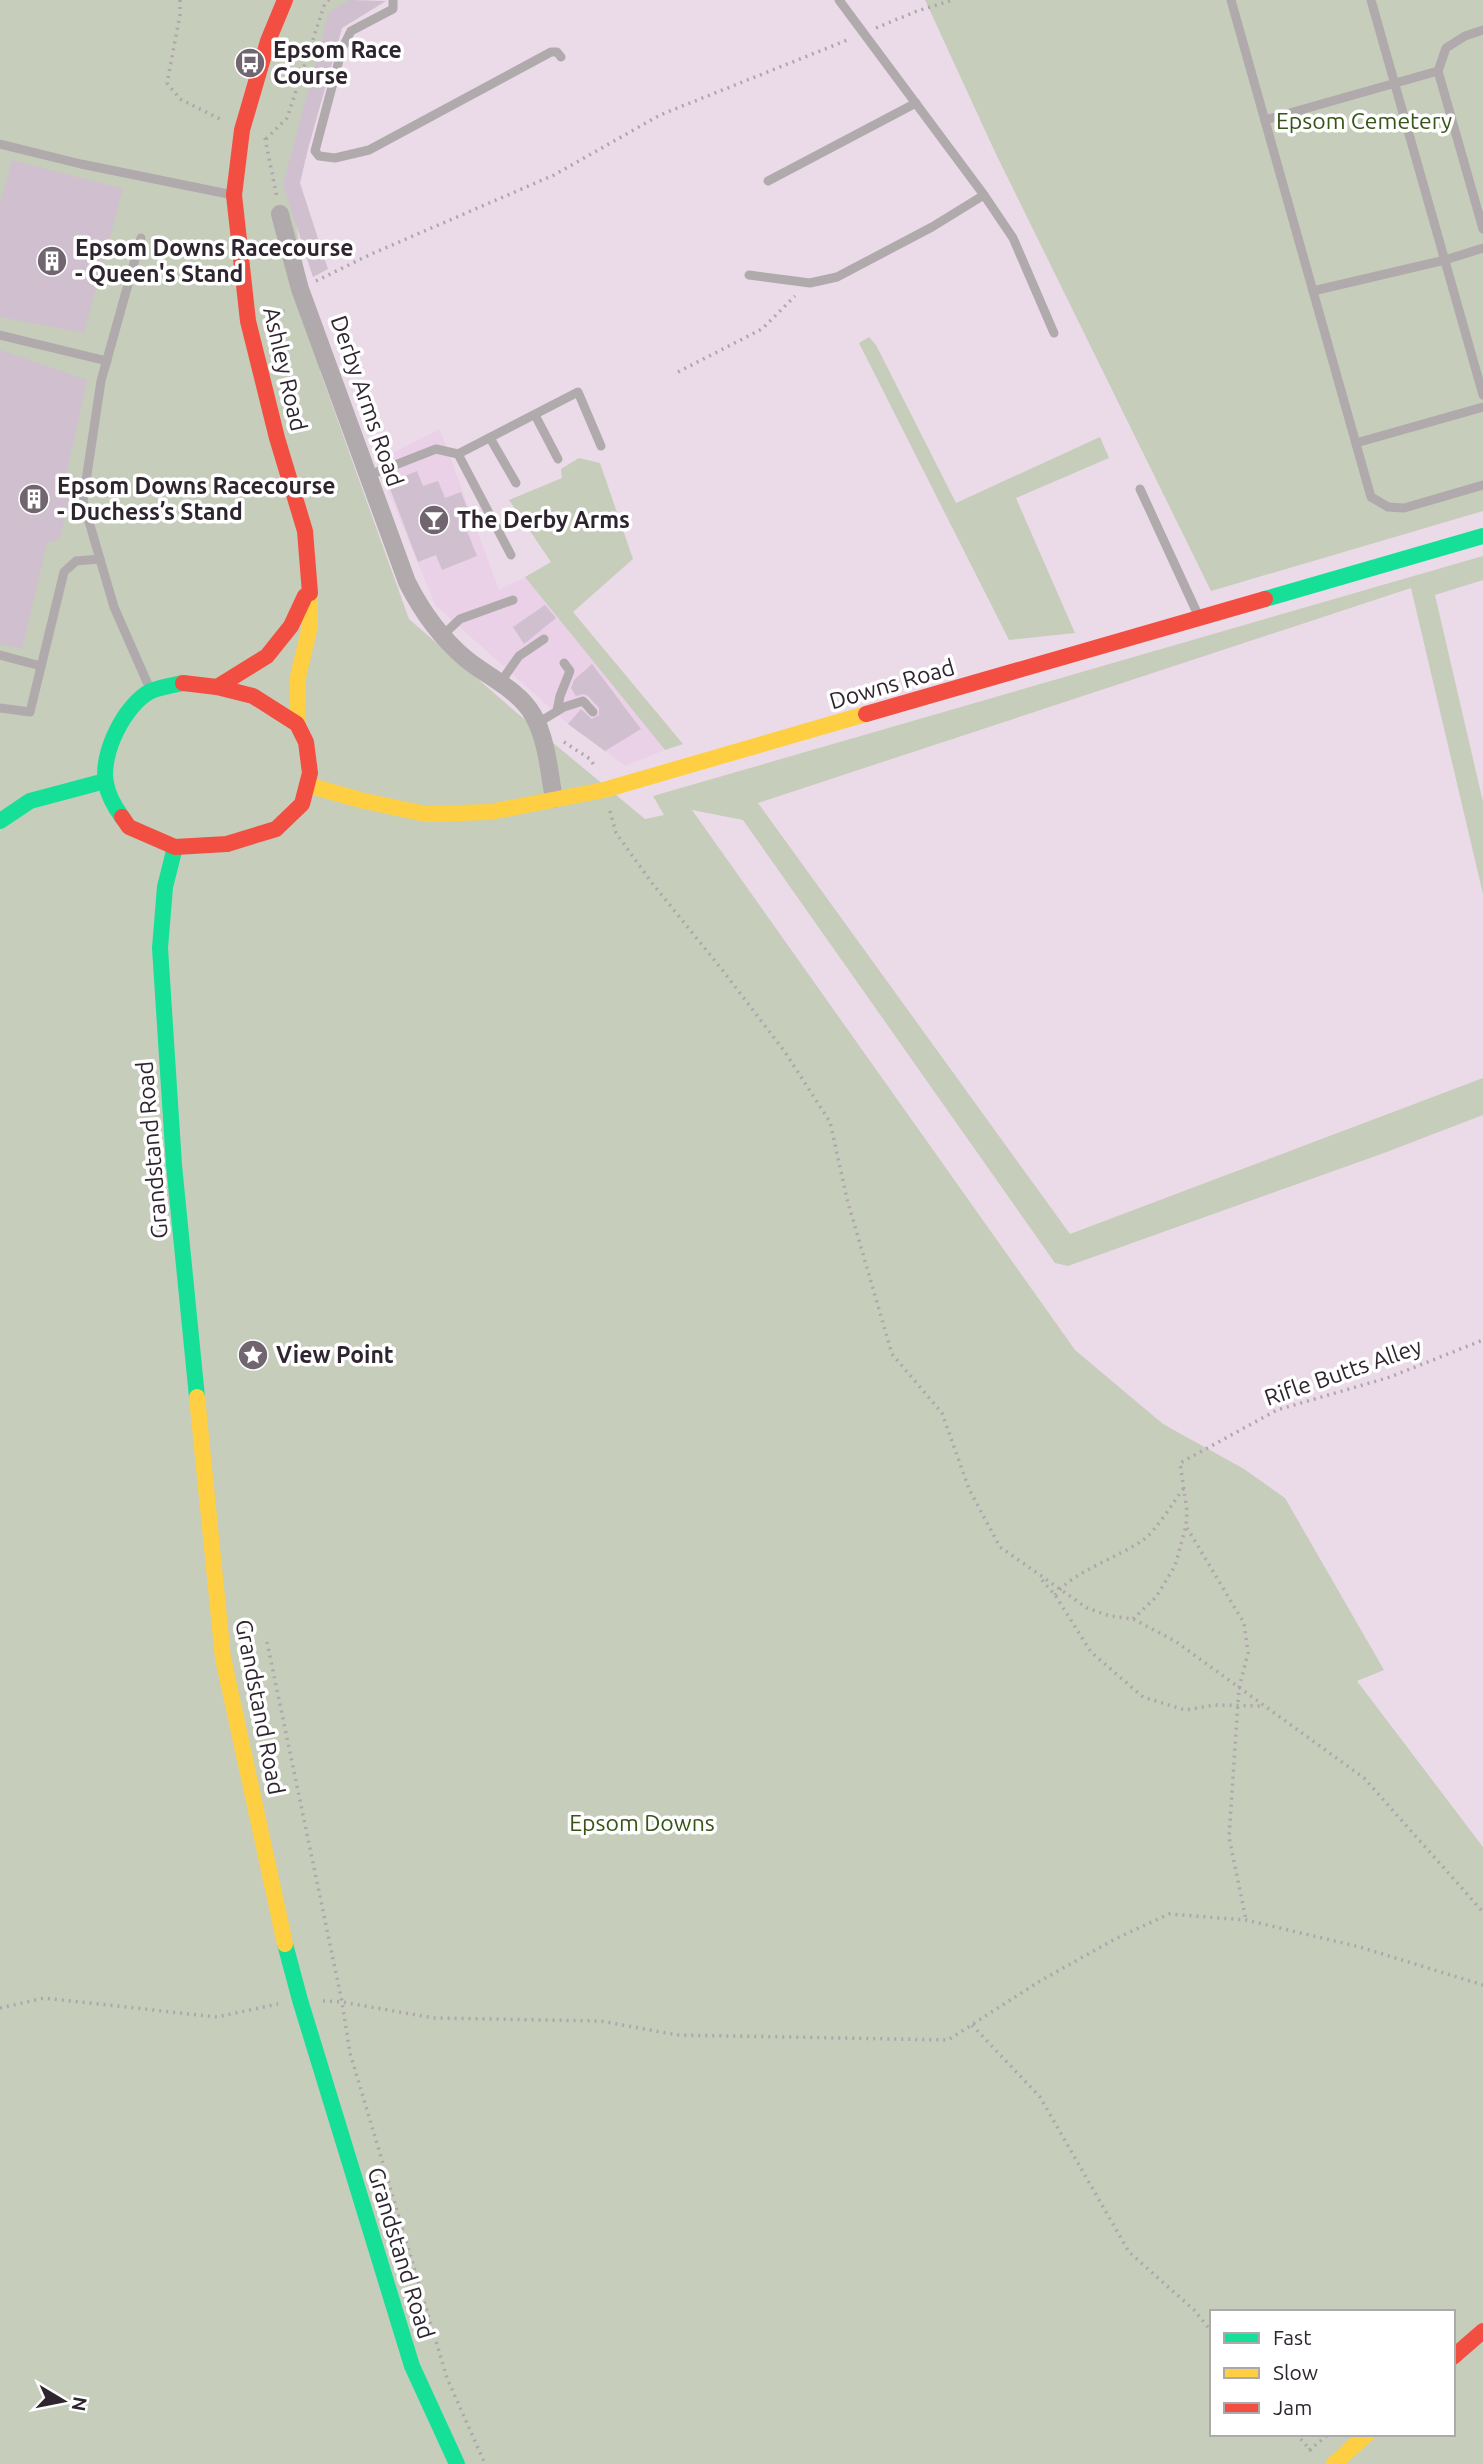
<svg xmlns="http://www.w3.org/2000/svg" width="1483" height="2464" font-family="Ubuntu,sans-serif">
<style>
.built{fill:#ebd1e8}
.green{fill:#c6cdbb;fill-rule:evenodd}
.building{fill:#d0bfce}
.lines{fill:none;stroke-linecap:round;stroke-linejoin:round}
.path{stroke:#afa6ac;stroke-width:3.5;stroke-dasharray:2 5;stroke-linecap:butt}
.lane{stroke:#b0aaac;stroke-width:9}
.street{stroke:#b0aaac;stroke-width:18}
.fast{stroke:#16e098;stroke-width:16}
.slow{stroke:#ffcf43;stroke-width:16}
.jam{stroke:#f24e42;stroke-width:16}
.labels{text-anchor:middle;stroke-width:7;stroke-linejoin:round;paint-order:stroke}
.poi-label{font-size:23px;font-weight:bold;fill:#2f252f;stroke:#fff;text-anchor:start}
.park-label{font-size:23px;fill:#375419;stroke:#fff}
.street-label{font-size:23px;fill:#2f252f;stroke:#fff}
</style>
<rect width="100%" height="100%" fill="#ebdbe9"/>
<!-- built -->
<polygon class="built" points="440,429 499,590 525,577 665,750 625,766 568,724 435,605 376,461"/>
<!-- green -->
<g class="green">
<path d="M0,0H356L342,8L288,175L321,374L409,619L517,713L645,819L664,815L653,796L1483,556V580L1435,595L1483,802V894L1411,588L758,803L1070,1234L1483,1078V1115L1384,1153L1068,1266L1055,1263L743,820L692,810L1075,1350L1163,1424L1244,1469L1285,1498L1384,1670L1357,1681L1483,1847V2464H0ZM1212,2312H1453V2434H1212Z"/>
<polygon points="925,0 1483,0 1483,511 1211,591 995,152"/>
<polygon points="869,337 876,345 956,503 1100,437 1109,458 1016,498 1075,633 1009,640 859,343"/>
<polygon points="579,458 600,463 633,559 573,612 683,744 665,750 525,577 551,562 509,500 562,478 561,469"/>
</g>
<!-- building -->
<g class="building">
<polygon points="350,0 386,1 342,28 308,149 300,183 328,269 313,277 283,185 329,12"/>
<polygon points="12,160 123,189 84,333 0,317 0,204"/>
<polygon points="0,350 87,380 66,476 73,481 60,539 47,543 22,649 0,644"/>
<polygon points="417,471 423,486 438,481 445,498 461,492 471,518 463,521 477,556 442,570 436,555 418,562 388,483"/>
<polygon points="545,605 556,618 524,644 513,627"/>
<polygon points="592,664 641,729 605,751 568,724 581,709 592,719 599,715 599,708 588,696 584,694 576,696 571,688 574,680"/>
</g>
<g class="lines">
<!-- path -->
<g class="path">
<polyline points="180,0 180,15 167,83 180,99 222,120"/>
<polyline points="876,28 917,11 953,0"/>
<polyline points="265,138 277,198"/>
<polyline points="266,139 287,118 324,6 329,0"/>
<polyline points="316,281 369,255 554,175 660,115 850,39"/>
<polyline points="269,315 288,310"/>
<polyline points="678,372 762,329 795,296"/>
<polyline points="564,742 590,759 596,768"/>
<polyline points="610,811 616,833 652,883 720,967 785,1052 830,1122 847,1199 892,1354 942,1413 969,1489 1000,1547 1087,1608 1110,1616 1133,1619 1175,1641 1364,1778 1483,1912"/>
<polyline points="1187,1528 1244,1623 1248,1653 1239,1688 1229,1837 1246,1920"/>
<polyline points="1042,1580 1055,1595 1091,1652 1143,1697 1185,1710 1215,1705 1261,1706"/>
<path d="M1055,1595C1072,1572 1119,1557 1143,1540C1157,1530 1173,1502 1184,1488"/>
<polyline points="1133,1619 1156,1597 1175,1566 1186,1526 1187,1511 1180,1463 1277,1410 1390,1377 1483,1340"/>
<polyline points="267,1642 342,2002 350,2053 447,2378 485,2464"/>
<polyline points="323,2001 342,2002 434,2018 601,2021 677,2035 948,2040 1040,1981 1115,1939 1169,1914 1246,1920 1360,1947 1483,1985"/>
<polyline points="0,2008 44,1998 217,2017 278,2004"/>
<polyline points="972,2025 1040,2097 1129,2252 1194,2310 1212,2332"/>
<polyline points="1296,2434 1314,2454"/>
<polyline points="1309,2450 1328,2435"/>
</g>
<!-- lane -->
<g class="lane">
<polyline points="393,0 393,9 351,31 342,49 315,151 319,156 335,158 369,150 551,52 557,52 561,57"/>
<polyline points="839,0 984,195 1013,238 1054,333"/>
<polyline points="1231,0 1371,497 1388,507 1404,508 1483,485"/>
<polyline points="1371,0 1483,395"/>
<polyline points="1483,30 1465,36 1446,48 1438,71 1483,229"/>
<polyline points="1265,120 1438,71"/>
<polyline points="0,144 81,164 233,195"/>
<polyline points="768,181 916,103"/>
<polyline points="141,238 101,381 83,501 114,607 150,689"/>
<polyline points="749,275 810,283 837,277 932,227 984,195"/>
<polyline points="1313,291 1445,260 1483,248"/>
<polyline points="0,335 107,361"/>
<polyline points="535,415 558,459"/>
<polyline points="490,438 516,483"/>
<polyline points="1356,443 1483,407"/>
<polyline points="458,454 511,555"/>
<polyline points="367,476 436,449 458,454 578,392 601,446"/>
<polyline points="1140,489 1199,617"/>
<polyline points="443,635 460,619 513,600"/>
<polyline points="0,655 41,666"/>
<polyline points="500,683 519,656 544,639"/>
<polyline points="0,708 30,712 64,572 76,561 100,559"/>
<polyline points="557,711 560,696 570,671 564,663"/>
<polyline points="536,724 564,707 583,701 593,712"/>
</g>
<!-- street -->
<path class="street" d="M280,214L300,289L407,582C422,612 441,638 466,659C488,677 519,690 533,715C547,739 549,772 554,799"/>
<!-- fast -->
<g class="fast">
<polyline points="1265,599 1483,536"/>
<path d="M122,817C114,806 108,796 106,783C100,754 125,704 151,691C161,687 173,685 183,683"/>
<polyline points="0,821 30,801 105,781"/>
<polyline points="175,847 165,887 160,948 174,1165 197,1397"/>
<polyline points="285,1944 300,2000 412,2366 457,2464"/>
</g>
<!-- slow -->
<g class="slow">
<polyline points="297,724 298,677 310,626 310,593"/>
<polyline points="307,785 364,801 426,814 490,812 604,790 866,714"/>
<polyline points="197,1397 223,1658 285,1944"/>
<polyline points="1334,2464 1367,2434"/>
</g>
<!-- jam -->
<g class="jam">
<polyline points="285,0 268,41 242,130 234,195 248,321 277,438 305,531 310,593"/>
<polyline points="217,687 267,656 291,626 305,596"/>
<polyline points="866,714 1265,599"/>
<polyline points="122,817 129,827 175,847 227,844 276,829 302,804 310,773 306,742 297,724 253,696 217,687 183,683"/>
<polyline points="1453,2357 1483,2331"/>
</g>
</g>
<!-- icons -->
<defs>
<g id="bus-disc" transform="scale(1.575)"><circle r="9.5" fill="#716570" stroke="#fff"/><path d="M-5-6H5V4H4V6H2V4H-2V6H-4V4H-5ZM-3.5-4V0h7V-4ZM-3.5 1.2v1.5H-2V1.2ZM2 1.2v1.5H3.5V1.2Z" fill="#fff"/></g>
<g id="building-disc" transform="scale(1.575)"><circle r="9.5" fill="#716570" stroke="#fff"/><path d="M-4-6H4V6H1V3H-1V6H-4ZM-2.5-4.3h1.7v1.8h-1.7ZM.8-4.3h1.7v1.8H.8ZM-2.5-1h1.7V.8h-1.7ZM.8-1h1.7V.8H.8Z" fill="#fff"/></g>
<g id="bar-disc" transform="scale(1.575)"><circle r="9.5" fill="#716570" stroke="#fff"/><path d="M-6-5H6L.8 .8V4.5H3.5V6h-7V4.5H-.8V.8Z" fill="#fff"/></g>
<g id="sight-disc" transform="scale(1.575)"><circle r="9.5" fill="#716570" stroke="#fff"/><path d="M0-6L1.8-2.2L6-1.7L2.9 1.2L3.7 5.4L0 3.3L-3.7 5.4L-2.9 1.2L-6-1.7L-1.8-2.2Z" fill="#fff"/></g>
</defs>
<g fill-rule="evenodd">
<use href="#bus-disc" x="250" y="63"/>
<use href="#building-disc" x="52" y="261"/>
<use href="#building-disc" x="34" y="499"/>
<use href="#bar-disc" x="434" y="520"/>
<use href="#sight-disc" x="253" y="1355"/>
</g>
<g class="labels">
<!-- poi labels -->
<g class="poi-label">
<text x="273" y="58">Epsom Race<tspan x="273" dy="26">Course</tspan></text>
<text x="75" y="256">Epsom Downs Racecourse<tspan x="75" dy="26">- Queen's Stand</tspan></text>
<text x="57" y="494">Epsom Downs Racecourse<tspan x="57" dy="26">- Duchess’s Stand</tspan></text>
<text x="457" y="528">The Derby Arms</text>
<text x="276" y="1363">View Point</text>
</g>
<!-- park labels -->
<g class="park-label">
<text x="1364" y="129">Epsom Cemetery</text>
<text x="642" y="1831">Epsom Downs</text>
</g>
<!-- street labels -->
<g class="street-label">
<text transform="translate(285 369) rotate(77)" y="8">Ashley Road</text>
<text transform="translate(367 401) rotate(71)" y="8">Derby Arms Road</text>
<text transform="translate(892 684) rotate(-16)" y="8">Downs Road</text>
<text transform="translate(152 1150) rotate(-95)" y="8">Grandstand Road</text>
<text transform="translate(1343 1372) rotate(-19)" y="8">Rifle Butts Alley</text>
<text transform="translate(260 1707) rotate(79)" y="8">Grandstand Road</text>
<text transform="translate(401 2253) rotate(73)" y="8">Grandstand Road</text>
</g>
</g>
<!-- legend -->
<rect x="1210" y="2310" width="245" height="126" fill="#ffffff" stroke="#aca8ac" stroke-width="2"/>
<rect x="1224" y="2333" width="35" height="10" fill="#16e098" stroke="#aca8ac" stroke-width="2"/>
<text x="1273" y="2345" font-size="21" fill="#2f252f">Fast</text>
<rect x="1224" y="2368" width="35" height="10" fill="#ffcf43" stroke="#aca8ac" stroke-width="2"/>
<text x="1273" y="2380" font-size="21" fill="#2f252f">Slow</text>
<rect x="1224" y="2403" width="35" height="10" fill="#f24e42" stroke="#aca8ac" stroke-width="2"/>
<text x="1273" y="2415" font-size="21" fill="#2f252f">Jam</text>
<!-- north arrow -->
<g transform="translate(63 2401) rotate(100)" stroke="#ffffff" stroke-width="5" paint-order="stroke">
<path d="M0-5L12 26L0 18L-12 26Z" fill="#2f252f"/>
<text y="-10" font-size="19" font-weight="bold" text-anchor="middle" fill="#2f252f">N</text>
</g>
</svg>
